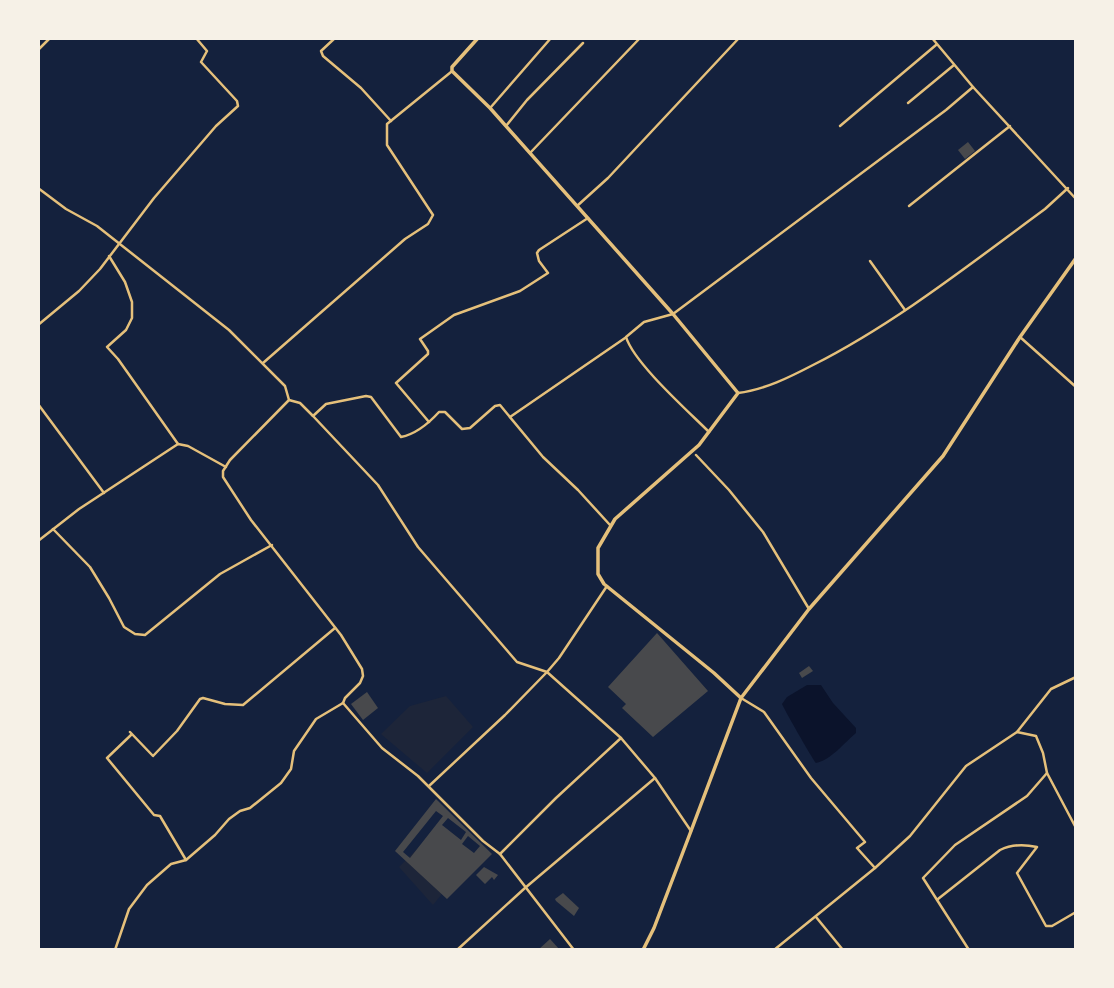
<svg xmlns="http://www.w3.org/2000/svg" width="1114" height="988" font-family="Figtree,sans-serif">
<style>
.green{fill:#1d2539}
.water{fill:#0b132b}
.building{fill:#48494c;fill-rule:evenodd}
.lines{fill:none;stroke-linecap:round;stroke-linejoin:round}
.minor{stroke:#e5c07b;stroke-width:2.5}
.tertiary{stroke:#e5c07b;stroke-width:3.5}
.secondary{stroke:#e5c07b;stroke-width:3.5}
</style>
<rect width="100%" height="100%" fill="#14213d"/>
<!-- green -->
<g class="green">
<polygon points="446,696 473,727 427,773 381,734 410,706"/>
<polygon points="428,838 466,864 433,905 399,867"/>
</g>
<!-- water -->
<path class="water" d="M807,685H821L833,703L856,728V733C844,743 831,760 816,763C813,760 784,709 782,704L787,697Z"/>
<!-- building -->
<g class="building">
<polygon points="968,142 975,151 965,159 958,150"/>
<polygon points="657,633 708,691 653,737 622,708 626,704 608,687"/>
<polygon points="809,666 813,671 802,678 799,673"/>
<polygon points="367,692 378,708 363,720 351,704"/>
<path d="M436,799L492,854L447,899L395,851ZM436,811L443,816L410,858L403,852ZM448,818L466,832L461,840L442,825ZM468,836L480,846L474,853L462,844Z"/>
<polygon points="484,867 498,875 494,880 492,877 485,884 476,875"/>
<polygon points="563,893 579,908 574,916 556,901 555,899"/>
<polygon points="550,939 560,950 538,950"/>
</g>
<g class="lines">
<!-- minor -->
<g class="minor">
<polyline points="335,38 321,51 323,56 361,88 391,121"/>
<polyline points="932,38 973,87 1076,199"/>
<polyline points="38,50 50,38"/>
<polyline points="908,103 954,65"/>
<polyline points="491,107 551,38"/>
<polyline points="506,126 527,100 583,43"/>
<polyline points="840,126 936,45"/>
<polyline points="530,153 640,38"/>
<polyline points="38,188 66,209 97,226 229,330 285,386 289,400 230,460 223,471 223,477 251,520 341,635 362,669 363,676 360,683 345,698 343,703"/>
<polyline points="577,206 608,178 739,38"/>
<polyline points="909,206 1010,126"/>
<polyline points="109,256 125,282 132,302 132,318 126,330 107,347 118,359 178,444"/>
<polyline points="870,261 905,310"/>
<polyline points="38,325 79,291 100,269 154,198 216,126 238,106 237,101 201,62 207,51 196,38"/>
<polyline points="1020,337 1076,387"/>
<polyline points="263,363 405,239 428,224 433,215 387,145 387,124 451,72"/>
<path d="M738,393C764,390 790,377 813,365C896,323 970,264 1045,209L1068,188"/>
<polyline points="289,400 300,403 313,416 378,485 418,547 517,662 547,672 621,738 655,778 691,831"/>
<polyline points="38,404 104,493"/>
<path d="M313,416L326,404L366,396L371,397L401,437C416,434 429,423 439,412H445L462,429L470,428L495,406L500,405L543,457L578,490L610,525"/>
<polyline points="510,417 625,338"/>
<polyline points="429,422 396,383 428,354 428,351 420,339 454,315 520,291 548,273 539,261 537,253 539,250 588,218"/>
<path d="M709,432C688,411 634,363 626,337L644,322L673,314L946,110L973,87"/>
<polyline points="696,455 729,490 763,532 809,609"/>
<polyline points="53,529 90,567 109,598 124,627 135,634 145,635 220,574 272,545"/>
<polyline points="38,541 79,509 178,444 188,446 226,467"/>
<polyline points="741,698 764,712 811,778 865,842 857,848 875,868"/>
<polyline points="343,703 382,748 418,776 483,841 500,854 574,950"/>
<polyline points="130,732 153,756 177,731 200,699 203,698 225,704 243,705 335,628"/>
<polyline points="131,735 107,758 154,815 160,816 186,860"/>
<polyline points="1047,773 1076,828"/>
<polyline points="429,786 505,715 547,672 559,658 607,586"/>
<polyline points="500,854 556,798 621,738"/>
<path d="M938,899L1000,850C1012,844 1023,844 1037,847L1017,873L1046,926H1052L1076,912"/>
<polyline points="816,917 843,950"/>
<polyline points="115,950 129,909 147,885 171,864 186,860 215,835 229,819 240,811 250,808 281,783 291,769 294,751 316,719 343,703"/>
<polyline points="457,950 525,888 655,778"/>
<polyline points="774,950 875,868 910,836 966,766 1017,732 1051,689 1076,677"/>
<polyline points="969,950 923,878 955,845 1027,796 1047,773 1043,753 1036,736 1017,732"/>
</g>
<!-- tertiary -->
<polyline class="tertiary" points="478,38 452,67 452,71 490,108 673,314 738,393 699,445 615,519 598,548 598,574 604,584 714,673 741,698"/>
<!-- secondary -->
<polyline class="secondary" points="643,950 654,928 691,831 741,698 809,609 943,456 1020,337 1076,258"/>
</g>
<!-- border -->
<rect width="1114" height="988" fill="none" stroke="#f6f1e7" stroke-width="80"/>
</svg>
